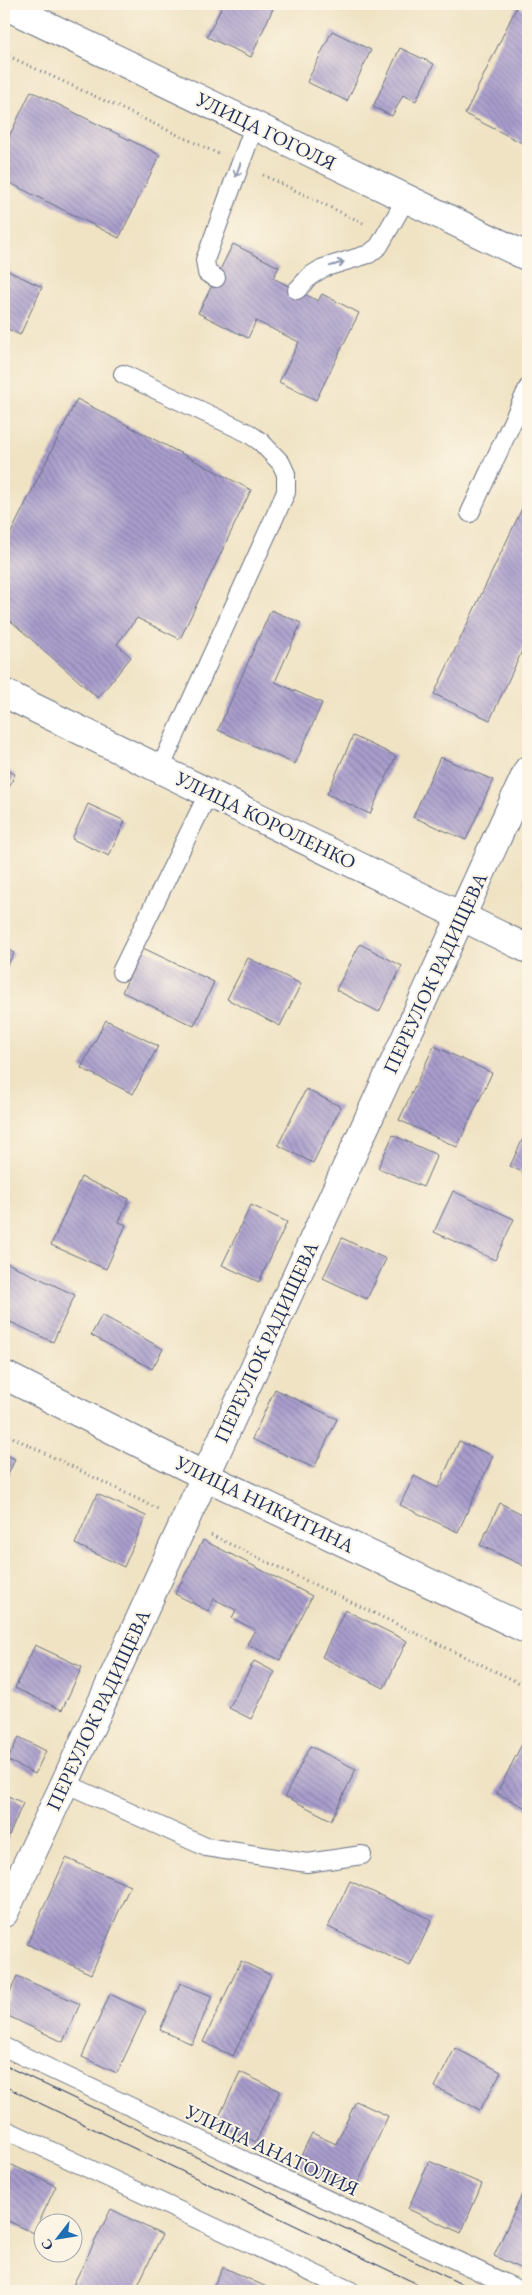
<svg xmlns="http://www.w3.org/2000/svg" width="532" height="2295" font-family="'EB Garamond',serif">
<style>
.building{fill:url(#building-back-hatch)}
.lines{fill:none;stroke-linecap:round;stroke-linejoin:round}
.service-casing{stroke:#666e82;stroke-width:20}
.minor-casing{stroke:#666e82;stroke-width:30}
.tertiary-casing{stroke:#666e82;stroke-width:30}
.path{stroke:#666e82;stroke-width:3;stroke-dasharray:1 4;stroke-linecap:butt}
.service{stroke:#fff;stroke-width:18}
.minor{stroke:#fff;stroke-width:28}
.tertiary{stroke:#fff;stroke-width:28}
.tram{stroke:#1b2f5e;stroke-width:1}
.oneway{stroke:#8d97ae}
.labels{text-anchor:middle;stroke-width:4;stroke-linejoin:round;paint-order:stroke}
.street-label{font-size:20px;fill:#1b2f5e;stroke:#fcf5e5}
</style>
<defs>
<pattern id="building-back-hatch" width="6" height="6" patternUnits="userSpaceOnUse" patternTransform="scale(1.25)"><rect width="6" height="6" fill="#a99dcc"/><path d="M-1 5l2 2M0 0l6 6M5-1l2 2" fill="none" stroke="#8980a9"/></pattern>
</defs>
<rect width="100%" height="100%" fill="#fcf5e5"/>
<filter id="ink" filterUnits="userSpaceOnUse"><feTurbulence type="fractalNoise" baseFrequency=".02" numOctaves="2"/><feDisplacementMap in="SourceGraphic" scale="10" xChannelSelector="R" yChannelSelector="G"/><feConvolveMatrix kernelMatrix="1 2 1 2 8 2 1 2 1" color-interpolation-filters="sRGB"/></filter>
<filter id="wash" filterUnits="userSpaceOnUse"><feTurbulence type="fractalNoise" baseFrequency=".0096" numOctaves="4" result="noise"/><feDisplacementMap in="SourceGraphic" scale="20" xChannelSelector="R" yChannelSelector="G"/><feGaussianBlur stdDeviation="1.12" result="paint"/><feColorMatrix in="noise" values="0 0 0 0 0 0 0 0 0 0 0 0 0 0 0 0 0 1.4 0 .05"/><feComposite in="paint" operator="in"/></filter>
<g filter="url(#wash)">
<rect width="100%" height="100%" fill="#f0e3c4"/>
<g id="blocks">
<!-- building -->
<g class="building">
<polygon points="223,4 275,4 251,57 207,37"/>
<polygon points="517,6 528,12 528,146 465,114"/>
<polygon points="332,31 371,50 347,101 307,82"/>
<polygon points="400,48 434,64 416,101 403,95 392,116 373,107"/>
<polygon points="31,91 160,155 119,238 4,180 4,147"/>
<polygon points="233,244 279,267 273,278 318,301 322,294 359,313 316,400 279,382 299,342 256,321 248,338 198,313"/>
<polygon points="4,269 42,287 20,335 4,327"/>
<polygon points="77,399 251,490 180,639 137,618 117,644 131,657 98,698 4,615 4,547"/>
<polygon points="528,496 528,638 490,720 434,694"/>
<polygon points="271,610 301,623 275,682 322,703 295,764 218,730"/>
<polygon points="353,736 396,756 370,814 327,794"/>
<polygon points="440,757 493,780 466,840 413,817"/>
<polygon points="4,769 15,774 4,799"/>
<polygon points="88,804 125,821 109,856 72,839"/>
<polygon points="528,874 528,886 524,884"/>
<polygon points="360,944 402,966 379,1012 336,990"/>
<polygon points="4,947 14,953 4,971"/>
<polygon points="143,948 214,982 194,1026 122,992"/>
<polygon points="248,958 301,984 280,1026 227,999"/>
<polygon points="106,1020 158,1046 133,1094 81,1068"/>
<polygon points="434,1046 492,1073 457,1147 399,1120"/>
<polygon points="306,1089 341,1107 313,1163 278,1145"/>
<polygon points="528,1128 528,1175 510,1166"/>
<polygon points="393,1135 437,1155 423,1187 378,1168"/>
<polygon points="81,1177 129,1199 119,1222 126,1225 106,1269 51,1245"/>
<polygon points="453,1191 514,1219 495,1260 434,1232"/>
<polygon points="251,1205 287,1222 259,1282 222,1265"/>
<polygon points="342,1238 386,1259 367,1299 323,1278"/>
<polygon points="7,1263 75,1295 53,1342 4,1319 4,1270"/>
<polygon points="102,1315 163,1349 152,1369 91,1335"/>
<polygon points="275,1389 337,1419 314,1468 252,1439"/>
<polygon points="459,1441 493,1456 458,1532 400,1505 414,1476 438,1488"/>
<polygon points="4,1454 15,1459 4,1484"/>
<polygon points="97,1494 146,1516 124,1567 75,1544"/>
<polygon points="500,1503 528,1517 528,1568 480,1545"/>
<polygon points="203,1540 312,1596 280,1660 247,1644 255,1630 232,1618 236,1610 214,1599 208,1611 175,1594"/>
<polygon points="345,1610 407,1641 384,1688 322,1657"/>
<polygon points="35,1645 82,1667 62,1710 15,1688"/>
<polygon points="254,1661 275,1672 251,1719 229,1708"/>
<polygon points="19,1737 46,1751 35,1774 7,1760"/>
<polygon points="523,1742 528,1745 528,1809 497,1793"/>
<polygon points="310,1746 356,1769 331,1820 285,1796"/>
<polygon points="4,1794 23,1803 4,1847"/>
<polygon points="66,1858 130,1886 91,1974 27,1944"/>
<polygon points="350,1881 432,1920 410,1966 328,1927"/>
<polygon points="241,1961 271,1975 233,2056 203,2042"/>
<polygon points="17,1976 80,2004 63,2042 4,2014 4,2006"/>
<polygon points="180,1983 212,1996 192,2044 160,2030"/>
<polygon points="110,1994 146,2011 117,2073 82,2057"/>
<polygon points="455,2048 501,2072 480,2110 435,2087"/>
<polygon points="240,2072 280,2091 256,2142 216,2123"/>
<polygon points="356,2101 388,2116 354,2192 296,2166 312,2133 336,2144"/>
<polygon points="429,2161 482,2184 461,2233 408,2209"/>
<polygon points="10,2164 56,2186 34,2233 4,2219 4,2179"/>
<polygon points="522,2194 528,2197 528,2272 494,2256"/>
<polygon points="111,2209 162,2235 135,2291 70,2291"/>
<polygon points="223,2267 275,2291 211,2291"/>
</g>
</g>
</g>
<g filter="url(#ink)">
<use href="#blocks" fill-opacity="0" stroke="#666e82" stroke-width="1"/>
<g class="lines">
<!-- service casing -->
<g class="service-casing">
<g id="service">
<polyline points="216,278 207,273 205,260 255,124"/>
<polyline points="297,290 310,276 323,268 369,254 379,246 406,199"/>
<polyline points="123,374 248,433 261,442 281,463 286,474 286,492 160,769"/>
<polyline points="470,513 528,388"/>
<polyline points="121,972 209,792"/>
<polyline points="65,1783 206,1847 307,1863 362,1855"/>
<polyline points="4,2047 521,2291"/>
<polyline points="4,2129 351,2291"/>
</g>
</g>
<!-- minor casing -->
<g class="minor-casing">
<g id="minor">
<polyline points="4,693 528,949"/>
<polyline points="4,1375 205,1476 528,1630"/>
<polyline points="4,1913 65,1783 528,770"/>
</g>
</g>
<!-- tertiary casing -->
<g class="tertiary-casing">
<polyline id="tertiary" points="4,5 528,257"/>
</g>
<!-- path -->
<g class="path">
<polyline points="4,54 219,154"/>
<polyline points="263,175 363,223"/>
<polyline points="4,1433 158,1509"/>
<polyline points="211,1535 528,1687"/>
</g>
<!-- service -->
<use href="#service" class="service"/>
<!-- minor -->
<use href="#minor" class="minor"/>
<!-- tertiary -->
<use href="#tertiary" class="tertiary"/>
<!-- tram -->
<g class="tram">
<polyline points="4,2065 476,2291"/>
<polyline points="4,2086 432,2291"/>
</g>
</g>
<!-- one-way arrows -->
<defs><path id="oneway-shaft" d="M-6 0H5M1.5-3L5.5 0L1.5 3" fill="none" stroke-width="1.6" stroke-linecap="round" stroke-linejoin="round" transform="scale(1.25)"/></defs>
<g class="oneway">
<use href="#oneway-shaft" transform="translate(238 170) rotate(110)"/>
<use href="#oneway-shaft" transform="translate(337 264) rotate(-17)"/>
</g>
</g>
<g class="labels">
<!-- street labels -->
<g class="street-label">
<text transform="translate(266 131) rotate(26)" y="7">УЛИЦА ГОГОЛЯ</text>
<text transform="translate(266 820) rotate(26)" y="7">УЛИЦА КОРОЛЕНКО</text>
<text transform="translate(435 973) rotate(-65)" y="7">ПЕРЕУЛОК РАДИЩЕВА</text>
<text transform="translate(266 1342) rotate(-65)" y="7">ПЕРЕУЛОК РАДИЩЕВА</text>
<text transform="translate(265 1504) rotate(26)" y="7">УЛИЦА НИКИТИНА</text>
<text transform="translate(98 1710) rotate(-65)" y="7">ПЕРЕУЛОК РАДИЩЕВА</text>
<text transform="translate(272 2150) rotate(25)" y="7">УЛИЦА АНАТОЛИЯ</text>
</g>
</g>
<!-- margin -->
<rect width="532" height="2295" fill="none" stroke="#fcf5e5" stroke-width="20"/>
<!-- north arrow -->
<g transform="translate(58 2238) rotate(239)"><circle r="24" fill="#fcf5e5" stroke="#a2a6af"/>
<path d="M0-4L9 19L0 12L-9 19Z" fill="#1f6fb2"/>
<text y="-8" font-size="14" font-weight="bold" text-anchor="middle" fill="#1b2f5e">С</text>
</g>
</svg>
